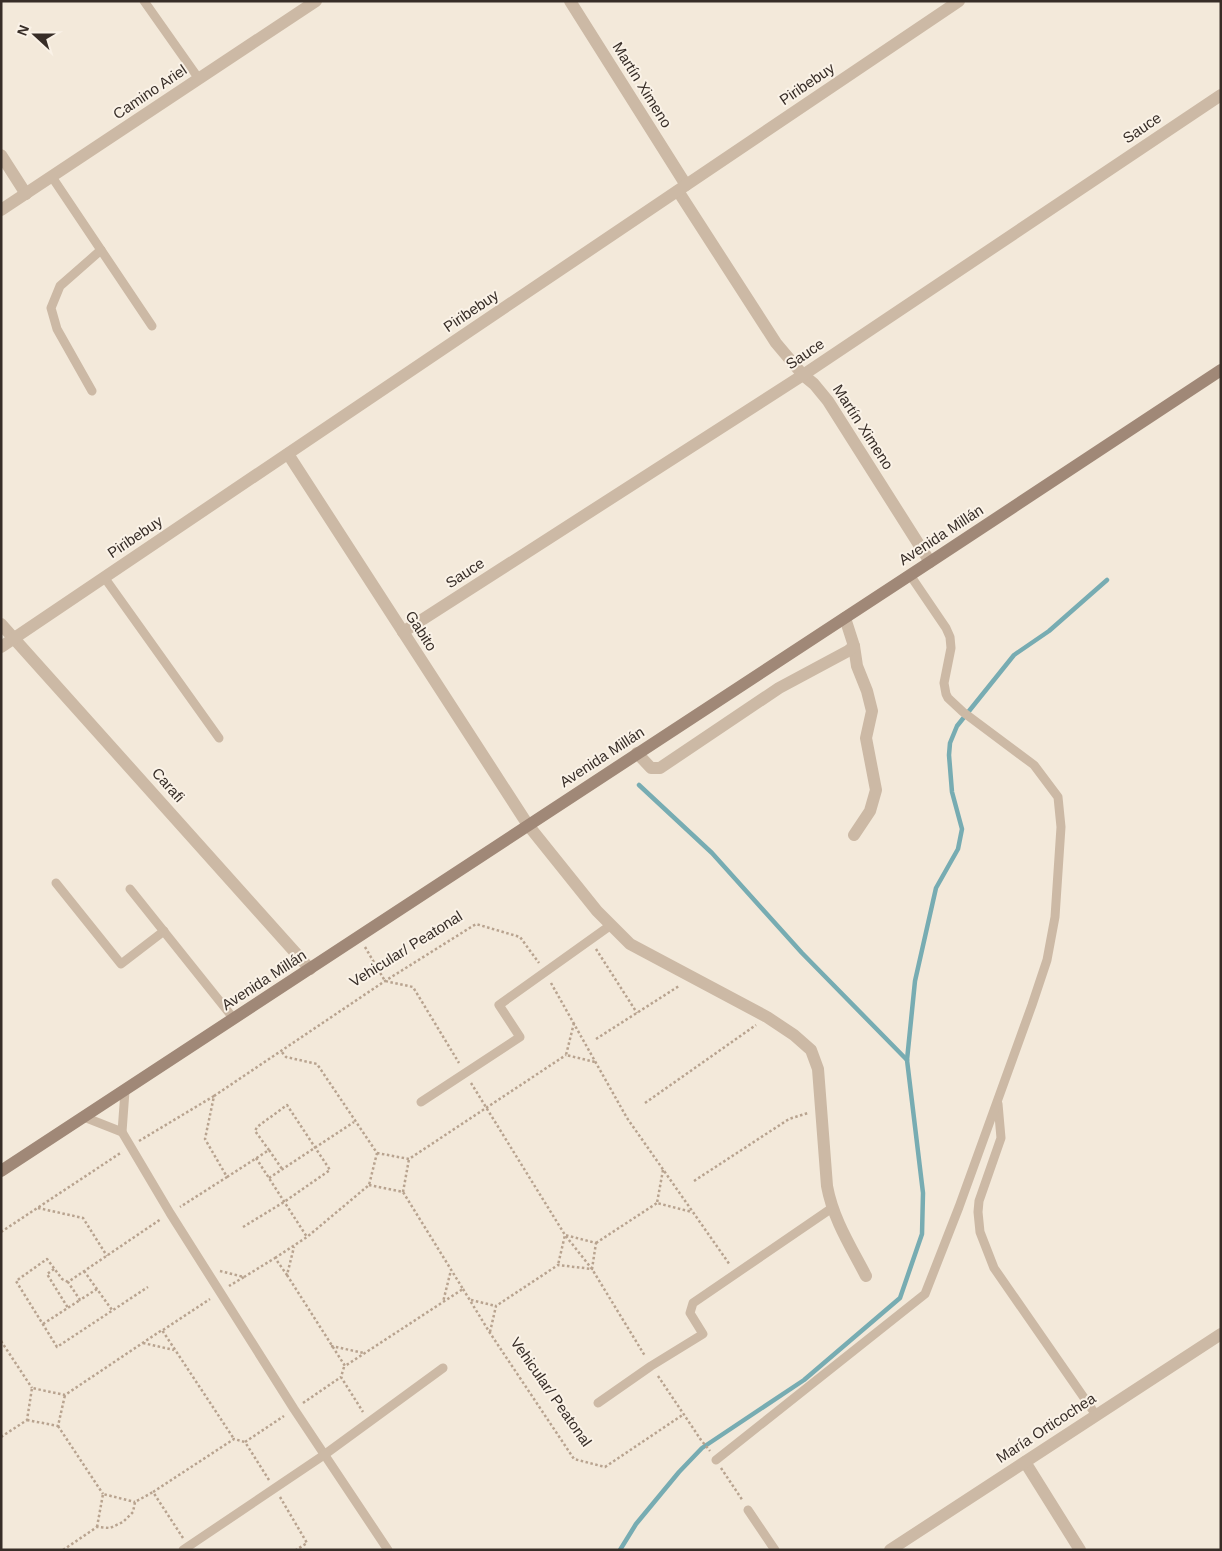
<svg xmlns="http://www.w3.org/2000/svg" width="1222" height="1551" font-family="Helvetica,sans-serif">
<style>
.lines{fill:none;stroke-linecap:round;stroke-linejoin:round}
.stream{stroke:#77acb2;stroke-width:4.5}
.path{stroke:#b8a38f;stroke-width:2.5;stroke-dasharray:2.5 2.5;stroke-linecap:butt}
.service{stroke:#ccb9a5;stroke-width:9}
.minor{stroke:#ccb9a5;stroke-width:12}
.tertiary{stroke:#ccb9a5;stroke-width:12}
.secondary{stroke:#a08877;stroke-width:12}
.labels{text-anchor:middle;stroke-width:4;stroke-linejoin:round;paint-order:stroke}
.street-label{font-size:15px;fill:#372d27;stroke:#faf2e7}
</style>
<rect width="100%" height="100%" fill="#f3e9da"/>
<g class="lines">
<!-- stream -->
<g class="stream">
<polyline points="639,785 712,853 802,953 907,1060"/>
<polyline points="620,1550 636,1524 679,1472 702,1448 804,1380 900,1298 922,1234 923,1193 907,1060 915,981 936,888 958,849 962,829 952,792 949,755 950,743 957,726 1014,655 1049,631 1107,580"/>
</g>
<!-- path -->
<g class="path">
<polyline points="365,947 385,981 413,987 459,1063"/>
<polyline points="596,949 637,1013"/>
<polyline points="551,983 627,1118 730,1265"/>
<polyline points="574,1023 566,1055 595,1062"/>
<polyline points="596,1039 679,986"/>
<polyline points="471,1083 565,1235 592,1269 645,1356"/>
<polyline points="214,1096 385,981 476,924 520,937 539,963"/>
<polyline points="645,1103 756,1025"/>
<polyline points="139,1141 214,1096 205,1139 227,1177 180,1207"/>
<polyline points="377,1153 409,1159 566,1055"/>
<polyline points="256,1158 307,1237"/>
<polyline points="663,1170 657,1203 692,1212"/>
<polyline points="227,1177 269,1150 282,1169"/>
<polyline points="269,1178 354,1122"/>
<polyline points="694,1181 789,1119 808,1113"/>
<polyline points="369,1185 403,1192 463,1289 443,1302 451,1270"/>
<polyline points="403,1192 409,1159"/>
<polyline points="38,1208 83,1218 107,1256"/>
<polyline points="243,1227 284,1202 330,1170 287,1105 257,1127 255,1131 269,1150"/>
<polyline points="1,1232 122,1152"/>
<polyline points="596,1243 657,1203"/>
<polyline points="275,1258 307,1237 369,1185 377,1153 317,1064 286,1057 281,1051"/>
<polyline points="54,1269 47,1274 68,1308"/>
<polyline points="84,1271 112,1310"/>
<polyline points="220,1271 244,1277 229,1286"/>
<polyline points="287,1275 345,1366 443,1302"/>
<polyline points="244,1277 275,1258 287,1275 294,1247"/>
<polyline points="68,1282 62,1279 47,1259 16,1281 57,1347 148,1287"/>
<polyline points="97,1289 80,1300 68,1282 161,1219"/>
<polyline points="463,1289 490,1333 574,1459 605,1467 684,1414"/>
<polyline points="471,1300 496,1306"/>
<polyline points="43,1324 80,1300"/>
<polyline points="163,1330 210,1299"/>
<polyline points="490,1332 496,1306 558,1265 592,1269 596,1243 565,1235 558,1265"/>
<polyline points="1,1341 32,1388"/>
<polyline points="143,1343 174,1350"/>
<polyline points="331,1346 364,1353"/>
<polyline points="344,1367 341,1377 363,1412"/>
<polyline points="658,1376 701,1440 710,1451"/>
<polyline points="303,1403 341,1377"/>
<polyline points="27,1420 58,1426 65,1395"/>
<polyline points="58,1426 103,1494"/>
<polyline points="1,1437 27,1420 32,1388 65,1395 162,1330 234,1439"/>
<polyline points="721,1468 743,1501"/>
<polyline points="269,1480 245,1442 284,1416"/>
<polyline points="280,1497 307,1543 296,1550"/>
<polyline points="97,1527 103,1494 135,1502"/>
<polyline points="183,1538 153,1492 234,1439 245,1442"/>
<polyline points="63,1550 97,1527 110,1528 123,1522 133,1512 135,1502 153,1492"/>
</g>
<!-- service -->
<g class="service">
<polyline points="144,1 199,79"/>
<polyline points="52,177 152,326"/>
<polyline points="92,391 57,329 51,308 60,286 101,250"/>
<polyline points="104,577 219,738"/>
<polyline points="56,883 121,964 164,931"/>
<polyline points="130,889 234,1019"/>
<polyline points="421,1102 520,1037 499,1005 611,925"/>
<polyline points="998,1104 1001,1138 979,1201 978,1212 980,1232 994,1268 1096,1415"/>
<polyline points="84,1117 122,1132 170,1213 294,1409 388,1550"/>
<polyline points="122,1132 125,1091"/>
<polyline points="598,1403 651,1366 703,1334 690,1313 693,1303 832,1208"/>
<polyline points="716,1460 925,1294 959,1207 1032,1005 1047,960 1055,917 1061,827 1058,797 1034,765 963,712 948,698 946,694 944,683 951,648 950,637 946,628 910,575"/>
<polyline points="748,1510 775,1550"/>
<polyline points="183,1550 324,1455 443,1368"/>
</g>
<!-- minor -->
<g class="minor">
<polyline points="570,1 686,185"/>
<polyline points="1,155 26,194"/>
<polyline points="678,191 776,343 803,375 814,384 828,401 930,562"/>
<path d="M288,454L528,825L597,911L630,944L767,1017L794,1035L811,1050L818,1069L827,1186C833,1219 851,1247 866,1276"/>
<polyline points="845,618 854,646 857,666 867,691 872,711 866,738 876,790 870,811 854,835"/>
<polyline points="1,624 310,969"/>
<polyline points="403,632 803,375 1221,95"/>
<polyline points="1,647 959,1"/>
<polyline points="637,753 651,768 660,768 779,688 848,651 854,646"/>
<polyline points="1025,1462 1080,1550"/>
<polyline points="890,1550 1221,1334"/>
</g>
<!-- tertiary -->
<polyline class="tertiary" points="1,210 316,1"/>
<!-- secondary -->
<polyline class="secondary" points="1,1171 930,562 1221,370"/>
</g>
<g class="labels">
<!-- street labels -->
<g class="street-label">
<text transform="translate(807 84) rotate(-34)" y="5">Piribebuy</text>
<text transform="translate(642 85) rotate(58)" y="5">Martín Ximeno</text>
<text transform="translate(150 92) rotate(-34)" y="5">Camino Ariel</text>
<text transform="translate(1142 128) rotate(-34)" y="5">Sauce</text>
<text transform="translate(471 311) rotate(-34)" y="5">Piribebuy</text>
<text transform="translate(805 354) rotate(-34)" y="5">Sauce</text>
<text transform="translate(863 427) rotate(57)" y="5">Martín Ximeno</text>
<text transform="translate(941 535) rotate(-33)" y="5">Avenida Millán</text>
<text transform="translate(135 537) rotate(-34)" y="5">Piribebuy</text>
<text transform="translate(465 573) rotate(-33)" y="5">Sauce</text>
<text transform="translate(421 631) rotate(57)" y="5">Gabito</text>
<text transform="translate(602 757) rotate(-33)" y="5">Avenida Millán</text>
<text transform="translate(168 785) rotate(48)" y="5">Carafi</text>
<text transform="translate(406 949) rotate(-32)" y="5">Vehicular/ Peatonal</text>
<text transform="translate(264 980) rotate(-33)" y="5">Avenida Millán</text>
<text transform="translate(551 1392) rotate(55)" y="5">Vehicular/ Peatonal</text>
<text transform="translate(1046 1428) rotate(-33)" y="5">María Orticochea</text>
</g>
</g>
<!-- border -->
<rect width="1222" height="1551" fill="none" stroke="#372d27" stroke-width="5"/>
<!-- north arrow -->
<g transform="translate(35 35) rotate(291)" stroke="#faf2e7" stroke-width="4" paint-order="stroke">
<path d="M0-4L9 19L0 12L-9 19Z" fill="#372d27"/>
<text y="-8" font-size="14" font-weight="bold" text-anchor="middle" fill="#372d27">N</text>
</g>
</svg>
